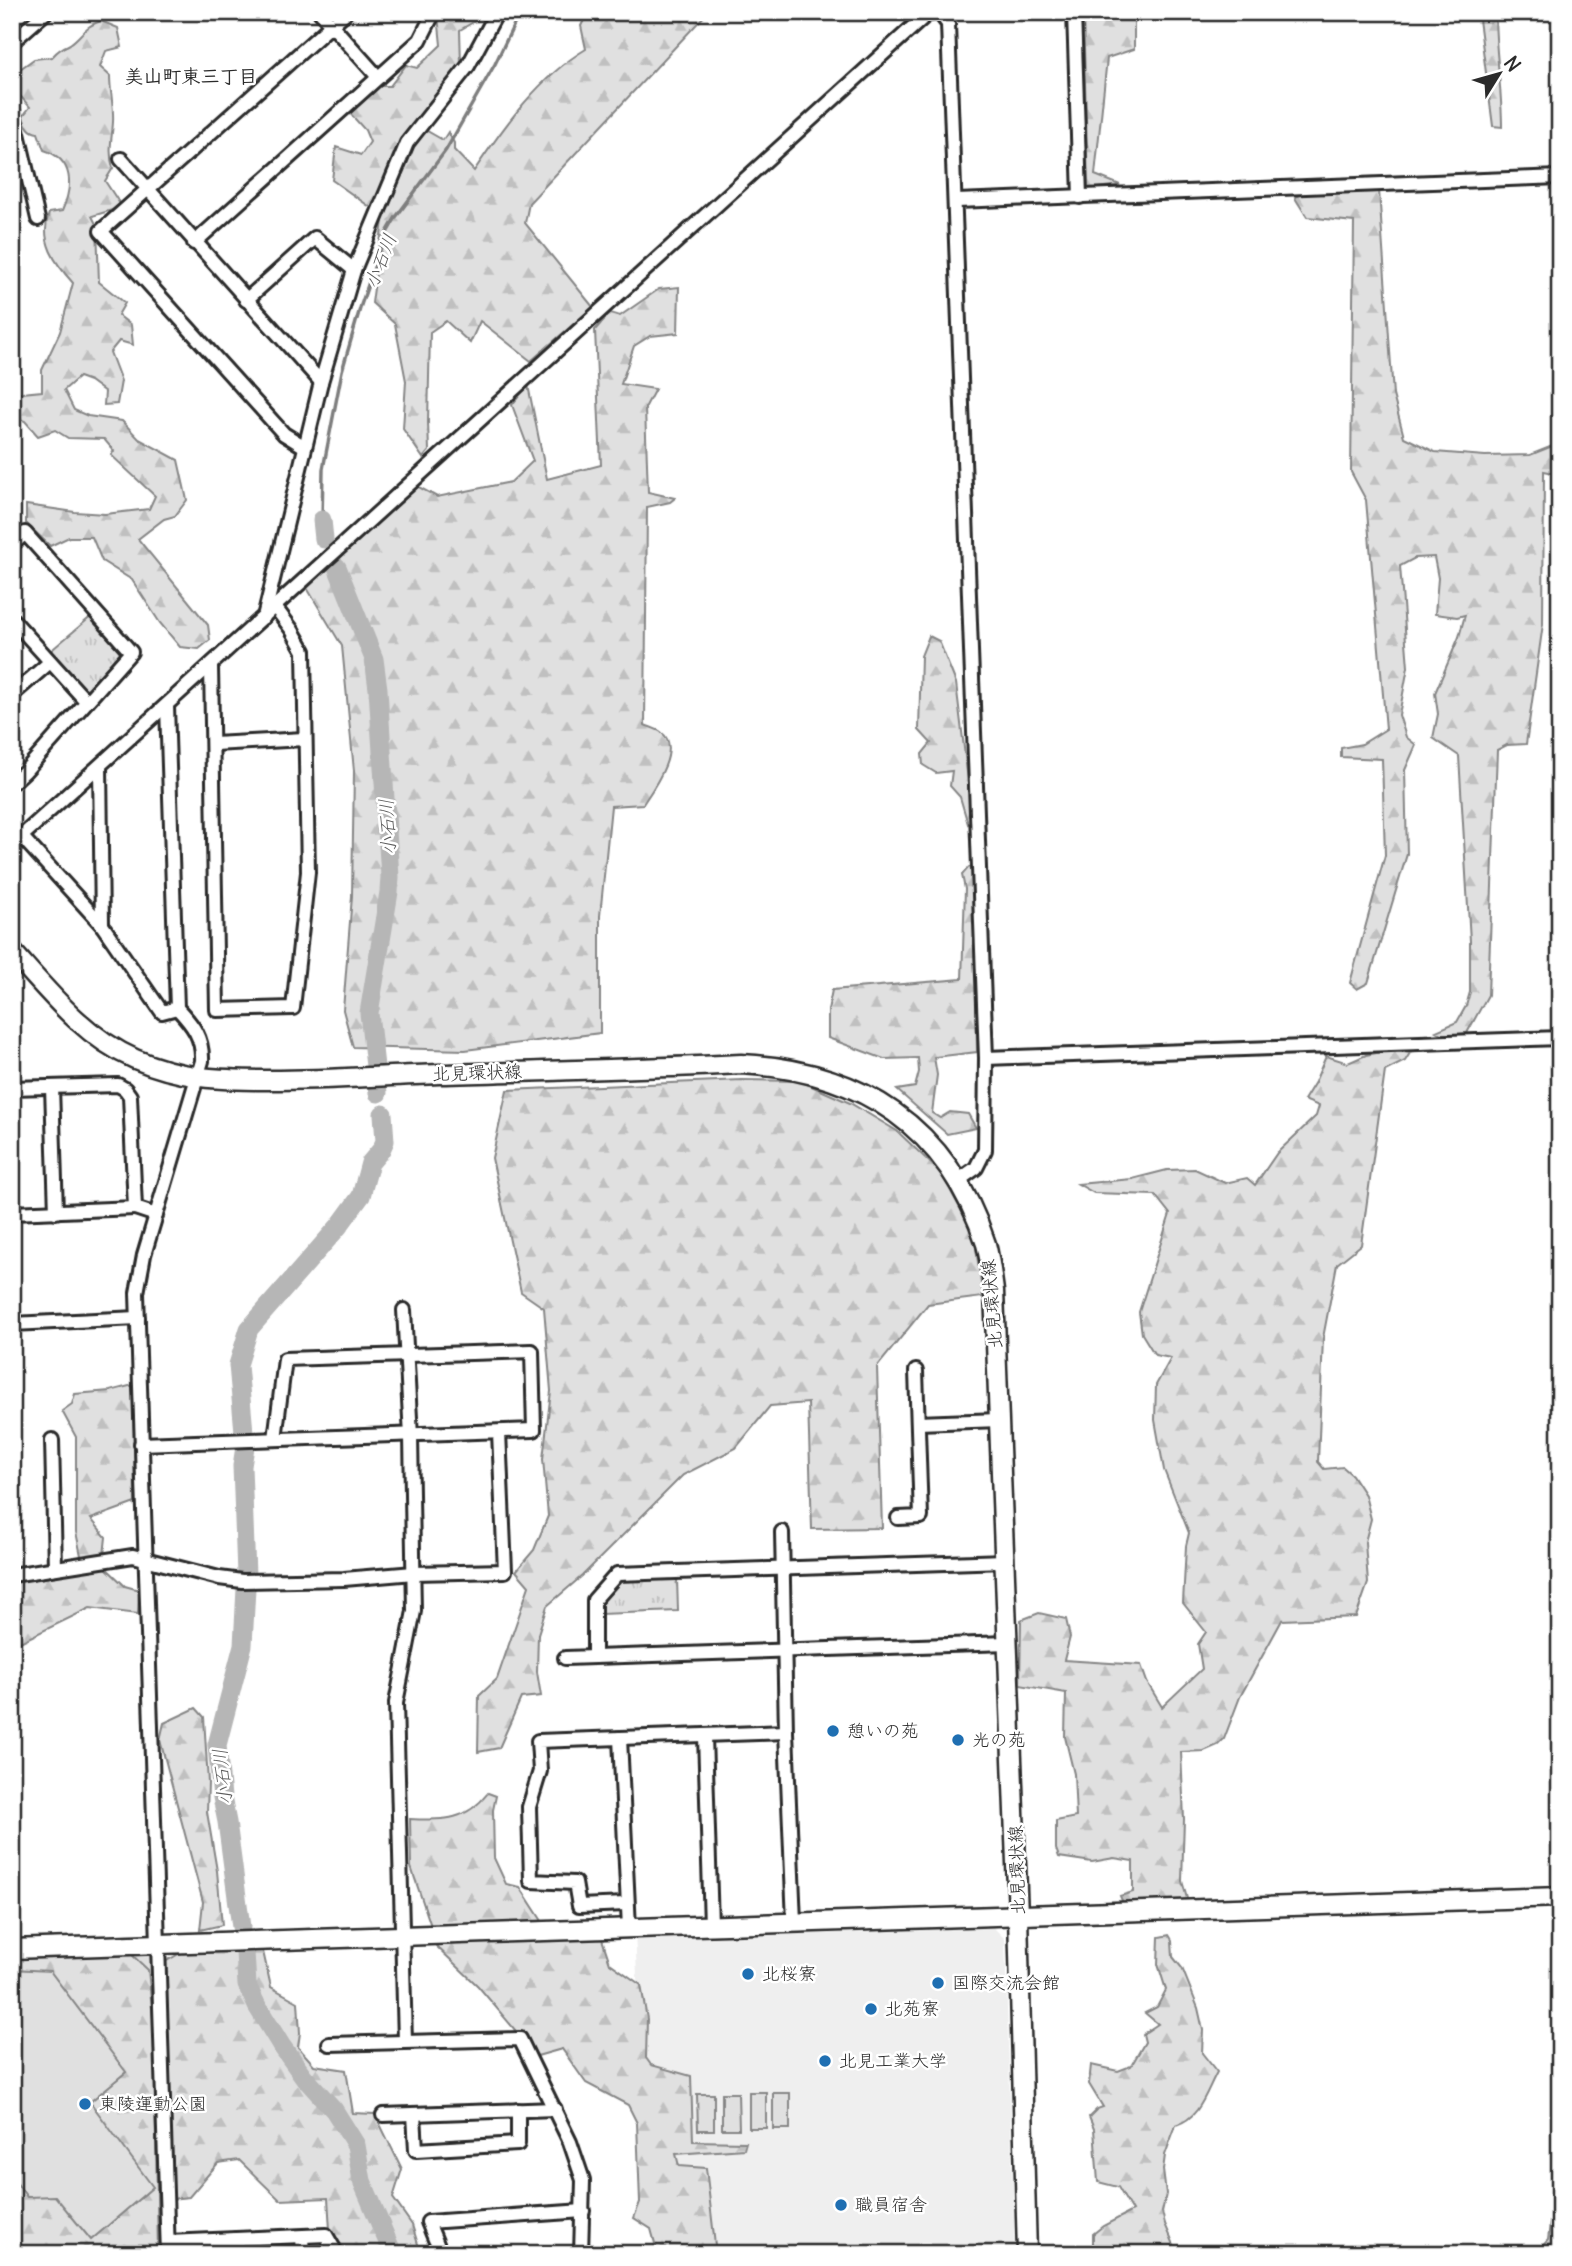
<svg xmlns="http://www.w3.org/2000/svg" width="1572" height="2266" font-family="Delius,'Klee One',sans-serif">
<style>
.built{fill:#efefef}
.grass{fill:#e0e0e0;stroke:#868686;stroke-width:2}
.forest{fill:url(#forest-firs);stroke:#868686;stroke-width:2}
.park{fill:url(#park-tufts);stroke:#868686;stroke-width:2}
.lines{fill:none;stroke-linecap:round;stroke-linejoin:round}
.stream{stroke:#7e7e7e;stroke-width:3.5}
.river{stroke:#b6b6b6;stroke-width:19}
.street-casing{stroke:#2b2b2b;stroke-width:18}
.secondary-casing{stroke:#2b2b2b;stroke-width:23}
.street{stroke:#fff;stroke-width:12}
.secondary{stroke:#fff;stroke-width:18}
.poi-dot{fill:#1f6fb2;stroke:#fff;stroke-width:2.5}
.labels{text-anchor:middle;stroke-width:5;stroke-linejoin:round;paint-order:stroke}
.street-label{font-size:18px;fill:#2b2b2b;stroke:#fff}
.poi-label{font-size:18px;fill:#2b2b2b;stroke:#fff;text-anchor:start}
.neighbourhood-label{font-size:19px;font-weight:bold;fill:#2b2b2b;stroke:#fff}
.water-label{font-size:19px;font-style:italic;fill:#5c5c5c;stroke:#fff}
</style>
<defs>
<pattern id="forest-firs" width="22" height="20" patternUnits="userSpaceOnUse" patternTransform="scale(1.75)"><rect width="22" height="20" fill="#e0e0e0"/><path d="M5 1l3.5 6h-7zM16 11l3.5 6h-7z" fill="#c0c0c0"/></pattern>
<pattern id="park-tufts" width="24" height="20" patternUnits="userSpaceOnUse" patternTransform="scale(1.75)"><rect width="24" height="20" fill="#e0e0e0"/><path d="M3 7l-1-3M5 7V3M7 7l1-3M15 17l-1-3M17 17v-4M19 17l1-3" fill="none" stroke="#c0c0c0"/></pattern>
</defs>
<rect width="100%" height="100%" fill="#fff"/>
<filter id="ink" filterUnits="userSpaceOnUse"><feTurbulence type="fractalNoise" baseFrequency=".0143" numOctaves="2"/><feDisplacementMap in="SourceGraphic" scale="14" xChannelSelector="R" yChannelSelector="G"/><feConvolveMatrix kernelMatrix="1 2 1 2 8 2 1 2 1" color-interpolation-filters="sRGB"/></filter>
<g filter="url(#ink)">
<!-- built -->
<polygon class="built" points="986,1920 1005,1939 1015,2254 654,2254 646,2183 635,1931"/>
<!-- grass -->
<g class="grass">
<polygon points="153,1951 161,2254 12,2254 12,1954"/>
<rect x="749" y="2092" width="17" height="36"/>
<polygon points="722,2093 738,2093 739,2129 722,2129"/>
<rect x="773" y="2093" width="17" height="36"/>
<polygon points="697,2094 714,2094 714,2130 698,2130"/>
</g>
<!-- forest -->
<g class="forest">
<path d="M440,12H490L460,30L461,64L414,128L427,131L443,140L448,132L454,143V150L474,171C504,126 539,77 586,49L581,26L588,12H708L529,203L525,223L593,307L531,361L480,321L470,343L446,321L430,332L428,422L429,451L423,458L403,429L406,381L395,324L372,303L384,213L373,209L332,180L336,147L361,155L370,142L365,130L347,110L374,86H390L406,65L417,68L441,45L438,15Z"/>
<polygon points="1083,12 1134,12 1134,49 1107,58 1095,175 1120,185 1088,189"/>
<path d="M1478,12H1495C1495,51 1502,88 1502,127L1493,126Z"/>
<path d="M101,21L118,28L122,47L106,51L100,67L110,76C110,91 114,108 113,122C112,139 108,151 113,168L105,181L120,204L112,210L92,216L97,226L99,282L125,303L118,315L131,325L133,345L119,341L110,352L121,381L117,404L104,405L105,392L90,381L79,377L64,390L74,410L88,416L122,421L139,439L178,460L187,500L175,516L164,519L138,539L208,625L210,640L199,649L180,647L160,623L132,580L102,561L92,537H69L50,546L26,523V505L75,512L105,514L149,509L155,496L111,455L114,451L104,439L68,438L55,430L38,436L25,421L12,416V394L42,391V370L60,332L73,283C55,263 39,241 49,213L62,211C73,186 74,160 44,150L38,133C29,132 25,125 23,116L30,107L12,87L13,74L34,59L52,57C58,50 62,48 70,44C83,35 84,26 101,21Z"/>
<polygon points="1304,190 1379,190 1393,395 1404,437 1435,452 1485,456 1530,455 1560,443 1560,478 1554,473 1544,471 1543,624 1526,744 1507,745 1497,750 1488,995 1467,1033 1445,1036 1436,1031 1457,1022 1466,1006 1470,992 1470,941 1459,756 1433,738 1438,714 1435,693 1459,637 1465,615 1457,617 1435,614 1438,578 1434,557 1415,558 1400,566 1408,667 1399,715 1406,737 1416,745 1405,770 1407,854 1368,983 1357,989 1350,983 1385,855 1382,759 1341,757 1341,748 1362,744 1386,729 1366,500 1351,472 1354,222 1307,217 1295,198"/>
<path d="M679,287L678,333L650,336L634,346L621,384L655,389L645,408L648,492L675,498L670,502L647,507L645,725C649,727 657,729 661,732C683,748 653,789 643,804L611,806L600,916V1033L465,1050L353,1047L343,1010L352,896L354,771L342,646L307,588L417,486L437,497L511,482L533,461L512,405L528,385L547,479L601,465L595,330L610,313L620,316L659,289Z"/>
<polygon points="929,636 939,641 956,683 973,821 968,824 960,797 950,786 952,771 936,773 923,765 922,754 931,743 919,730 921,656"/>
<polygon points="969,867 974,870 977,1052 934,1057 937,1075 932,1113 940,1118 950,1112 968,1114 976,1128 947,1134 897,1090 915,1087 919,1072 918,1058 884,1059 828,1038 828,1010 832,990 962,979 965,889 962,875"/>
<polygon points="1392,1050 1410,1053 1405,1061 1385,1071 1361,1245 1337,1264 1323,1338 1318,1462 1324,1469 1343,1467 1352,1475 1365,1495 1371,1519 1365,1542 1368,1583 1356,1617 1282,1620 1240,1697 1224,1739 1218,1745 1204,1751 1181,1752 1184,1819 1182,1881 1188,1902 1123,1903 1120,1896 1133,1892 1133,1861 1114,1858 1092,1862 1059,1857 1056,1849 1056,1821 1076,1817 1074,1774 1065,1737 1066,1693 1020,1685 1021,1620 1039,1613 1066,1619 1070,1637 1064,1660 1141,1665 1147,1682 1162,1707 1202,1669 1198,1644 1206,1632 1183,1603 1186,1546 1189,1533 1164,1470 1155,1420 1156,1385 1171,1358 1155,1355 1142,1334 1139,1312 1170,1214 1155,1195 1094,1193 1078,1184 1132,1179 1167,1170 1195,1169 1225,1183 1247,1178 1255,1185 1277,1153 1316,1116 1319,1106 1304,1100 1315,1082 1326,1056 1348,1063 1366,1055"/>
<polygon points="742,1080 800,1081 850,1103 897,1131 941,1173 974,1234 983,1297 928,1304 877,1367 882,1528 812,1529 808,1403 770,1406 736,1448 683,1475 582,1576 547,1606 538,1634 537,1672 541,1696 521,1698 499,1748 478,1752 479,1696 497,1679 529,1586 516,1571 534,1550 548,1516 543,1459 551,1391 544,1308 521,1292 492,1158 507,1090"/>
<polygon points="133,1385 135,1503 91,1519 106,1537 103,1565 125,1586 139,1590 138,1614 90,1608 12,1646 12,1578 83,1565 76,1532 76,1437 62,1411 72,1404 75,1394 110,1391"/>
<polygon points="196,1708 204,1717 208,1783 207,1812 217,1871 222,1925 200,1930 203,1902 160,1740 164,1723"/>
<path d="M488,1793L496,1796L493,1810L494,1858L506,1884L520,1887L544,1924L431,1926L411,1867L410,1819C444,1820 465,1822 488,1793Z"/>
<polygon points="600,1933 610,1963 641,1985 647,2019 646,2058 651,2065 691,2076 693,2141 746,2142 744,2149 676,2154 679,2166 706,2168 716,2254 658,2254 651,2229 634,2218 640,2202 637,2123 628,2105 586,2083 562,2049 537,2056 478,1986 432,1942"/>
<path d="M1169,1935L1172,1940L1173,1957L1182,1968L1198,2008L1203,2030L1202,2053L1217,2072C1206,2092 1200,2118 1176,2125L1165,2155L1163,2170L1166,2194L1162,2212L1165,2224L1178,2254H1093V2234L1103,2226L1132,2211L1118,2187L1098,2182L1094,2129L1089,2117L1097,2109L1103,2107L1089,2084L1091,2065L1118,2071L1131,2066L1145,2042L1143,2034L1158,2024L1145,2013L1157,2007L1166,1990L1158,1964L1159,1937Z"/>
<polygon points="262,1947 271,1987 298,2002 300,2033 298,2047 314,2065 346,2070 353,2113 375,2114 402,2169 393,2198 412,2225 421,2254 343,2254 330,2230 328,2198 280,2200 239,2160 218,2163 189,2197 171,2199 165,1962 189,1948"/>
<polygon points="130,1953 148,1970 154,2028 158,2254 27,2254 12,2233 12,2177 27,2197 55,2196 91,2240 153,2187 90,2102 126,2072 50,1971 12,1969 12,1956"/>
<polygon points="1560,2112 1560,2228 1555,2254 1535,2254 1548,2240 1554,2189 1553,2135"/>
</g>
<!-- park -->
<g class="park">
<polygon points="93,615 121,645 121,652 89,689 81,688 48,653"/>
<polygon points="677,1578 678,1611 600,1614 600,1603 622,1580"/>
</g>
<g class="lines">
<!-- stream -->
<polyline class="stream" points="322,520 323,469 342,371 361,305 385,236 396,217 446,150 495,64 520,12"/>
<!-- river -->
<g class="river">
<polyline points="322,520 324,539"/>
<polyline points="337,567 374,659 378,689 390,877 389,892 369,1013 378,1093"/>
<polyline points="244,1432 238,1365 249,1329 339,1226 361,1196 370,1163 381,1150 385,1141 383,1114"/>
<polyline points="245,1447 242,1466 246,1575"/>
<polyline points="241,1927 227,1822 222,1797 217,1745 243,1645 246,1588"/>
<polyline points="245,1952 247,1985 257,2006 281,2045 304,2077 334,2110 356,2145 362,2181 393,2254"/>
</g>
<!-- street casing -->
<g class="street-casing">
<g id="street">
<polyline points="320,12 378,77"/>
<polyline points="1074,12 1080,197"/>
<polyline points="12,42 46,12"/>
<polyline points="13,112 38,219"/>
<polyline points="121,159 321,382"/>
<polyline points="957,201 1560,177"/>
<polyline points="194,243 420,40 434,12"/>
<polyline points="246,300 315,238 354,270"/>
<polyline points="305,447 284,434 101,231 346,12"/>
<polyline points="12,545 25,533 131,652 25,771 12,783"/>
<polyline points="264,617 321,382 354,270 407,143 468,66 497,12"/>
<polyline points="12,619 86,701"/>
<polyline points="211,666 217,1010 293,1008 308,872 304,651 292,630 275,607"/>
<polyline points="12,695 50,662"/>
<path d="M167,706L177,1008C193,1025 203,1038 202,1061L144,1255L137,1293L168,2254"/>
<polyline points="214,744 304,739"/>
<polyline points="100,766 102,925"/>
<polyline points="22,837 102,925 162,1012 177,1008"/>
<polyline points="12,845 926,15 939,12 948,24 986,1058 985,1150 976,1168 959,1180"/>
<polyline points="986,1058 1560,1038"/>
<polyline points="52,1087 56,1212"/>
<polyline points="12,1088 118,1085 125,1089 130,1096 135,1208 156,1215"/>
<polyline points="12,1213 135,1208"/>
<polyline points="404,1310 411,1436 414,1611 396,1703 405,2041"/>
<polyline points="12,1324 138,1318"/>
<polyline points="918,1423 999,1420"/>
<polyline points="52,1440 55,1567"/>
<polyline points="141,1444 534,1430 532,1351 285,1359 275,1439"/>
<polyline points="898,1518 921,1517 916,1371"/>
<polyline points="782,1532 786,1732 794,1922"/>
<polyline points="12,1575 133,1556 219,1578 242,1581 344,1579 414,1573 505,1571 499,1432"/>
<polyline points="594,1656 594,1600 617,1574 1005,1561"/>
<polyline points="565,1658 1008,1643"/>
<polyline points="705,1736 711,1925"/>
<polyline points="620,1738 629,1928"/>
<polyline points="626,1904 579,1906 575,1883 531,1881 529,1807 540,1771 538,1741 786,1732"/>
<polyline points="329,2044 520,2039 570,2142 583,2180 581,2254"/>
<polyline points="414,2114 416,2150 518,2144 518,2110"/>
<polyline points="383,2115 555,2109"/>
<polyline points="302,2237 303,2254"/>
<polyline points="236,2239 237,2254"/>
<polyline points="168,2242 326,2235 337,2254"/>
<polyline points="441,2254 428,2222 583,2211"/>
</g>
</g>
<!-- secondary casing -->
<g class="secondary-casing">
<g id="secondary">
<path d="M12,951C48,991 84,1037 135,1059C181,1079 220,1080 269,1080C326,1080 382,1076 439,1074C540,1071 640,1069 741,1064C861,1070 948,1127 986,1244C990,1259 992,1276 994,1291L1018,1915L1027,2254"/>
<polyline points="12,1949 1560,1897"/>
</g>
</g>
<!-- street -->
<use href="#street" class="street"/>
<!-- secondary -->
<use href="#secondary" class="secondary"/>
</g>
</g>
<!-- markers -->
<g class="poi-dot">
<circle cx="833" cy="1731" r="7"/>
<circle cx="958" cy="1740" r="7"/>
<circle cx="748" cy="1974" r="7"/>
<circle cx="938" cy="1983" r="7"/>
<circle cx="871" cy="2009" r="7"/>
<circle cx="825" cy="2061" r="7"/>
<circle cx="85" cy="2104" r="7"/>
<circle cx="841" cy="2205" r="7"/>
</g>
<g class="labels">
<!-- street labels -->
<g class="street-label">
<text transform="translate(477 1073) rotate(-2)" y="6">北見環状線</text>
<text transform="translate(992 1304) rotate(-95)" y="6">北見環状線</text>
<text transform="translate(1017 1870) rotate(-92)" y="6">北見環状線</text>
</g>
<!-- poi labels -->
<g class="poi-label">
<text x="847" y="1737">憩いの苑</text>
<text x="972" y="1746">光の苑</text>
<text x="762" y="1980">北桜寮</text>
<text x="952" y="1989">国際交流会館</text>
<text x="885" y="2015">北苑寮</text>
<text x="839" y="2067">北見工業大学</text>
<text x="99" y="2110">東陵運動公園</text>
<text x="855" y="2211">職員宿舎</text>
</g>
<!-- neighbourhood labels -->
<g class="neighbourhood-label">
<text x="191" y="83">美山町東三丁目</text>
</g>
<!-- water labels -->
<g class="water-label">
<text transform="translate(380 261) rotate(-69)" y="7">小石川</text>
<text transform="translate(387 827) rotate(-93)" y="7">小石川</text>
<text transform="translate(222 1777) rotate(-96)" y="7">小石川</text>
</g>
</g>
<!-- margin -->
<rect width="1572" height="2266" fill="none" stroke="#fff" stroke-width="42"/>
<rect x="21" y="21" width="1530" height="2224" fill="none" stroke="#2b2b2b" stroke-width="2.5" filter="url(#ink)"/>
<!-- north arrow -->
<g transform="translate(1499 74) rotate(53)" stroke="#ffffff" stroke-width="5" paint-order="stroke">
<path d="M0-5L12 26L0 18L-12 26Z" fill="#2b2b2b"/>
<text y="-10" font-size="19" font-weight="bold" text-anchor="middle" fill="#2b2b2b">N</text>
</g>
</svg>
